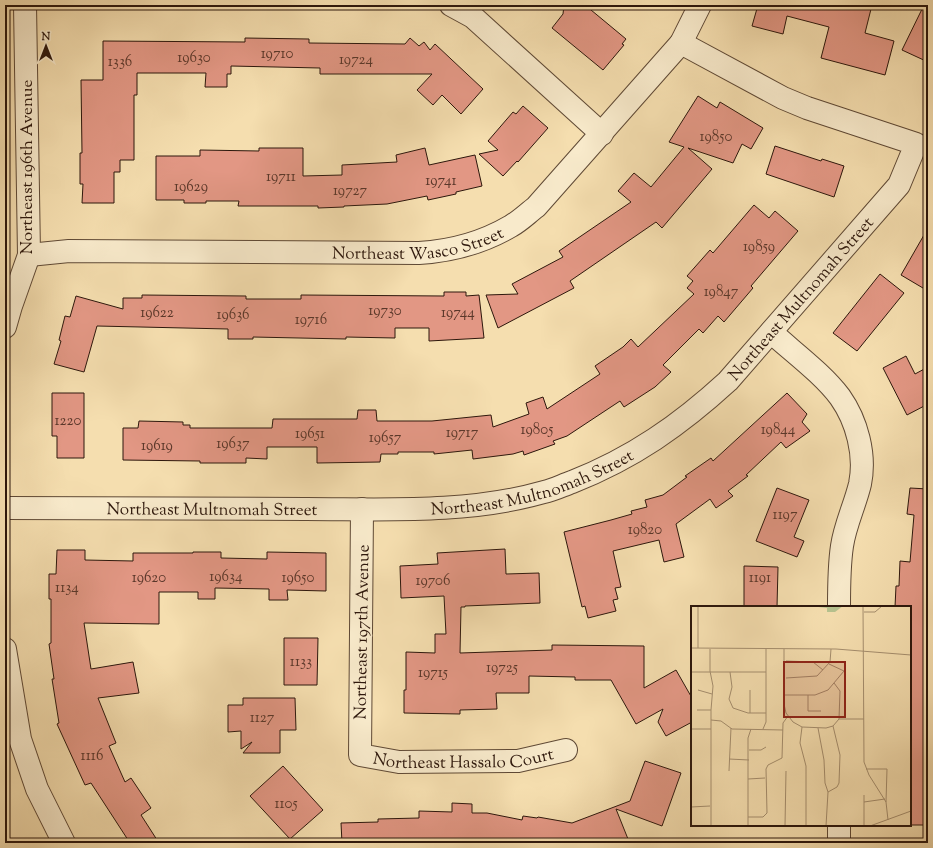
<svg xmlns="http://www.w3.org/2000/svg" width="933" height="848" font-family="'Sorts Mill Goudy',serif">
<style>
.building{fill:#e29784;stroke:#2d170c}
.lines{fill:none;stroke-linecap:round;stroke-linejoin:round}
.street-casing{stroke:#5f4935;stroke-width:24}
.street{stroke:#f8eacb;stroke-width:22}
.labels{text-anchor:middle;stroke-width:3.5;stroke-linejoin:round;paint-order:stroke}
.number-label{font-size:15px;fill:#5a372a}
.street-label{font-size:17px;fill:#2d170c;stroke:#f8eacb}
.inset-road{fill:none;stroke:#a58e6e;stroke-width:1}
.view{fill:#8f2418;fill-opacity:0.15;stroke:#8f2418;stroke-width:2}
.inset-edge{fill:none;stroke:#2d170c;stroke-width:2}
</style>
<rect width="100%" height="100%" fill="#f5deaf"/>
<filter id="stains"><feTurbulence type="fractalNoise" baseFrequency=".005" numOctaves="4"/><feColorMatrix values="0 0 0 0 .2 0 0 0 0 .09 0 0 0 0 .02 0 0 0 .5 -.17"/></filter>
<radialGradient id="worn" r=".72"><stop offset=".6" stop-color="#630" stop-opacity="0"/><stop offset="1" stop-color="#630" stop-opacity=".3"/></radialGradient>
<!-- building -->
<g class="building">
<polygon points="564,5 585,5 626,39 622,44 624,45 603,70 552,28 563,14"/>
<polygon points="758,5 872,5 865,33 894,41 885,75 821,58 829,27 787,16 783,34 752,26"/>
<polygon points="924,5 928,5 928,62 902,50"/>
<polygon points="245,38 309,39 309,43 405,44 410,38 419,46 424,42 430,50 435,44 483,89 461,114 442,95 433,105 417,90 432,74 320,74 320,68 231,66 231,74 227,74 227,87 205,87 206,73 137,73 137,95 134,95 134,160 120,160 120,172 114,172 114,203 82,203 83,184 80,184 80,153 82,153 81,80 103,80 103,41 245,42"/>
<polygon points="698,96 717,108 720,102 763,128 751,149 742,144 733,163 688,148 712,169 662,228 656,222 570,281 574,288 498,328 486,295 518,294 512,284 563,257 559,251 631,202 618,191 634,173 651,187 684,147 669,142"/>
<polygon points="523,106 548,128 518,162 517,161 503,176 479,154 498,150 488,141 513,112 516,114"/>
<polygon points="775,146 821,161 822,159 844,166 834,197 766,174"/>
<polygon points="259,148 303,148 303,176 342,175 342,165 397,162 396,155 425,148 429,165 475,155 482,186 456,192 456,194 428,200 427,196 387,204 344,206 344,207 318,208 318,206 238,206 239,201 206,201 206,203 184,203 184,200 156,200 156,156 200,156 200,150 259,151"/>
<polygon points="754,205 769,218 775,211 798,231 751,286 753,288 724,322 718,316 703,333 699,329 663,365 671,372 655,387 624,407 620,401 567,436 553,441 555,444 524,455 523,451 513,454 473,459 472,450 434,454 434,452 398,452 398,454 381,454 380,462 317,463 317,447 267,447 267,459 246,458 246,463 200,463 200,461 123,460 123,428 138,428 139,421 183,422 183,425 190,425 190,428 272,428 273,419 357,419 358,410 376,410 377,421 432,421 491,415 493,427 529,414 526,403 543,397 547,409 600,374 595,366 623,347 631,339 638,347 694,294 687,288 693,281 687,276 710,250 713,253"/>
<polygon points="928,228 928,291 901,275"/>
<polygon points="880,274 904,293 857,351 833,333"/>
<polygon points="444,292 466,292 466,296 479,295 484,338 429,341 429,328 395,328 395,338 346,337 346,339 253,337 253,339 228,339 228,329 97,326 84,372 54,364 61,341 59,340 65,316 70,317 76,296 123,309 123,298 142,298 142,295 246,296 246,299 301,299 301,295 444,296"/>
<polygon points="906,356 915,374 928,367 928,404 907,415 883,368"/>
<polygon points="52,393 84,393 84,458 57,458 57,436 52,436"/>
<polygon points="787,393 807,414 802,422 810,431 786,448 781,442 746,475 748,476 728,491 733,496 716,508 710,499 676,524 684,557 664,562 659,540 613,551 621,587 615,588 618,599 613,600 616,611 588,618 585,606 582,607 564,532 611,520 632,514 631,511 647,507 645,500 663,495 687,477 685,476 711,458 713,461"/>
<polygon points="777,488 809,500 794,537 804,541 797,557 756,541"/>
<polygon points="910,488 928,489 928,825 910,825 910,607 895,607 896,586 899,586 900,561 910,562 914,515 907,514"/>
<polygon points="505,549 506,574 539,573 540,603 465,606 465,607 461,607 460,653 552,650 552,645 644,646 644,688 676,670 692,698 692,722 666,736 658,722 663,709 636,724 611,680 575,680 575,677 529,676 529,693 496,693 497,709 460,710 460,714 404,713 404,690 406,690 406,652 435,653 435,634 446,634 444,596 401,598 400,566 438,564 437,553"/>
<polygon points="57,550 85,550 85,560 133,561 133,553 193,553 193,552 221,552 221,558 267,559 267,552 326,553 326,591 287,590 288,600 269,600 269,589 215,588 215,599 198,599 198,592 159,592 159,624 84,623 91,669 133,662 139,693 98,698 116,743 109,746 125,782 131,778 151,808 141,815 159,843 130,843 91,783 85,785 57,724 59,723 52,679 54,679 49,644 51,643 51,599 49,599 49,574 56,574"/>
<polygon points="744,566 778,567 777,607 744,607"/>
<polygon points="284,638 318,638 317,685 284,685"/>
<polygon points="243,698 295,698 296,730 280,730 280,753 243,753 252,742 241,749 241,731 228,732 228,705 243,705"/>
<polygon points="645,761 681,773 662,826 616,809 628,839 618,843 502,843 437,841 437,843 342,843 341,823 378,822 378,819 419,818 419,811 452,812 452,803 472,804 472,813 487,813 522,820 523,816 537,818 538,817 572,823 630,801"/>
<polygon points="283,766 323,810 290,839 250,796"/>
</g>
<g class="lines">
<!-- street casing -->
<g class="street-casing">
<g id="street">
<polyline points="451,5 473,17 602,134"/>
<path id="s1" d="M29,255L69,251L419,253C452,251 482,243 511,226C520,221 528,213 536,207L681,43L700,5"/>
<polyline points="5,327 11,306 29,255 25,5"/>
<path d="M771,332C793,352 823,374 840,397C857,421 866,455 860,484C855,505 845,525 842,546C839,566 839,587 839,607"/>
<path id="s2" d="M5,508C105,508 205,509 306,509C385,509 467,514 544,492C554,490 563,485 572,482C633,458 680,425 728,381L899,185L916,144L807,108L783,98L681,43"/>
<path id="s3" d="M362,509L360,755L399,762L518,761L566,750"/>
<polyline points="5,649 20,739 37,789 64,843"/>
<polyline points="839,843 839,825"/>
</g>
</g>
<!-- street -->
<use href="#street" class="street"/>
</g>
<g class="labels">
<!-- number labels -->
<g class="number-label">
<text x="277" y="58">19710</text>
<text x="194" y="62">19630</text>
<text x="356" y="64">19724</text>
<text x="120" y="66">1336</text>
<text x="716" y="141">19850</text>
<text x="281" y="181">19711</text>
<text x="441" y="185">19741</text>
<text x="191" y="191">19629</text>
<text x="350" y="195">19727</text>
<text x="759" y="251">19859</text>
<text x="721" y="296">19847</text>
<text x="385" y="315">19730</text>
<text x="157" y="317">19622</text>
<text x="458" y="317">19744</text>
<text x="233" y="319">19636</text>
<text x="311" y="324">19716</text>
<text x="68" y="425">1220</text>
<text x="537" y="434">19805</text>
<text x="778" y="434">19844</text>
<text x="462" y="437">19717</text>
<text x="310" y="438">19651</text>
<text x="385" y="442">19657</text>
<text x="233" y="448">19637</text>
<text x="157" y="450">19619</text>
<text x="785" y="519">1197</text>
<text x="645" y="534">19820</text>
<text x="226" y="581">19634</text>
<text x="149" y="582">19620</text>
<text x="298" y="582">19650</text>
<text x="760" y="582">1191</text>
<text x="433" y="585">19706</text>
<text x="67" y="592">1134</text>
<text x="301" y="666">1133</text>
<text x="502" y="672">19725</text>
<text x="433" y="677">19715</text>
<text x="262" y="722">1127</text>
<text x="92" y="760">1116</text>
<text x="286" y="808">1105</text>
</g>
<!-- street labels -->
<g class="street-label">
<text transform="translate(26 167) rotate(-90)" y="6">Northeast 196th Avenue</text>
<text dy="6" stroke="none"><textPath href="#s1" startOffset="390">Northeast Wasco Street</textPath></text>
<text dy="6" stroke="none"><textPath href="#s2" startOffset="867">Northeast Multnomah Street</textPath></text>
<text dy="6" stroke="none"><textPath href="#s2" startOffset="531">Northeast Multnomah Street</textPath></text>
<text dy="6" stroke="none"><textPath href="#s2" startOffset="207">Northeast Multnomah Street</textPath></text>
<text transform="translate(361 632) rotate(-89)" y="6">Northeast 197th Avenue</text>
<text dy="6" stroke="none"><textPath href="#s3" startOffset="350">Northeast Hassalo Court</textPath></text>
</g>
</g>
<!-- overview -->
<g transform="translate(691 606)">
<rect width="220" height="220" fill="#f5deaf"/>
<path d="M119,0H152L144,6H136V2Z" fill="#b6c28f"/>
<path class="inset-road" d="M7,0V42M172,0L173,156L178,169L195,196L197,214M173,6H184L191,0M0,42L145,43L220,49M19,43V65L22,80L20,104V220M93,43V98L95,107L102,116L111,121L135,122L142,120L148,113H173M95,55L122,56L132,64M0,66H75M39,66L41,81L38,93L42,102L57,107H75M95,72L126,70L139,56L140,43M143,77L149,85L148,113M7,84L21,88M93,89H124L137,84L153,65L138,58M117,89V105H130M6,104H20M59,107V84M20,114L30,115L41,123L92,124M111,121L109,137L115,160V220M127,122L133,154L134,177L137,186L135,220M0,123H20M72,123L75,116V43M58,144H70L75,141M38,153L58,154M175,163H196L195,196M38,165L40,122M57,173L74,172M137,186L146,181L148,177L149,149L142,120M173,189V220M173,196L194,193M0,201L19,200M57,211H72L76,207L75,163L77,159L91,152L92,117L97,110M57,220V132L60,123M94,220L95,165M179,220L220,205"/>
<path class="view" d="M93,56H154V111H93Z"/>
<rect width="220" height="220" class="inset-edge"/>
</g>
<!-- margin -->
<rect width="933" height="848" fill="none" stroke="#f5deaf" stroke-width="20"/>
<rect x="6" y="6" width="921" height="836" fill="none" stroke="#2d170c" stroke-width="2"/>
<rect x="10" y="10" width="913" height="828" fill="none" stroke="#2d170c"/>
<!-- north arrow -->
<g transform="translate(46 46)" stroke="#f8eacb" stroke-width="3" paint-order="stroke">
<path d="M0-3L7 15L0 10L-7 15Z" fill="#2d170c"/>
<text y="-6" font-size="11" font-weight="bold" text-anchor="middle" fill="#2d170c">N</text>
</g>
<rect width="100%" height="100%" filter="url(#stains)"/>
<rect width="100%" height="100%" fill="url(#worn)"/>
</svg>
